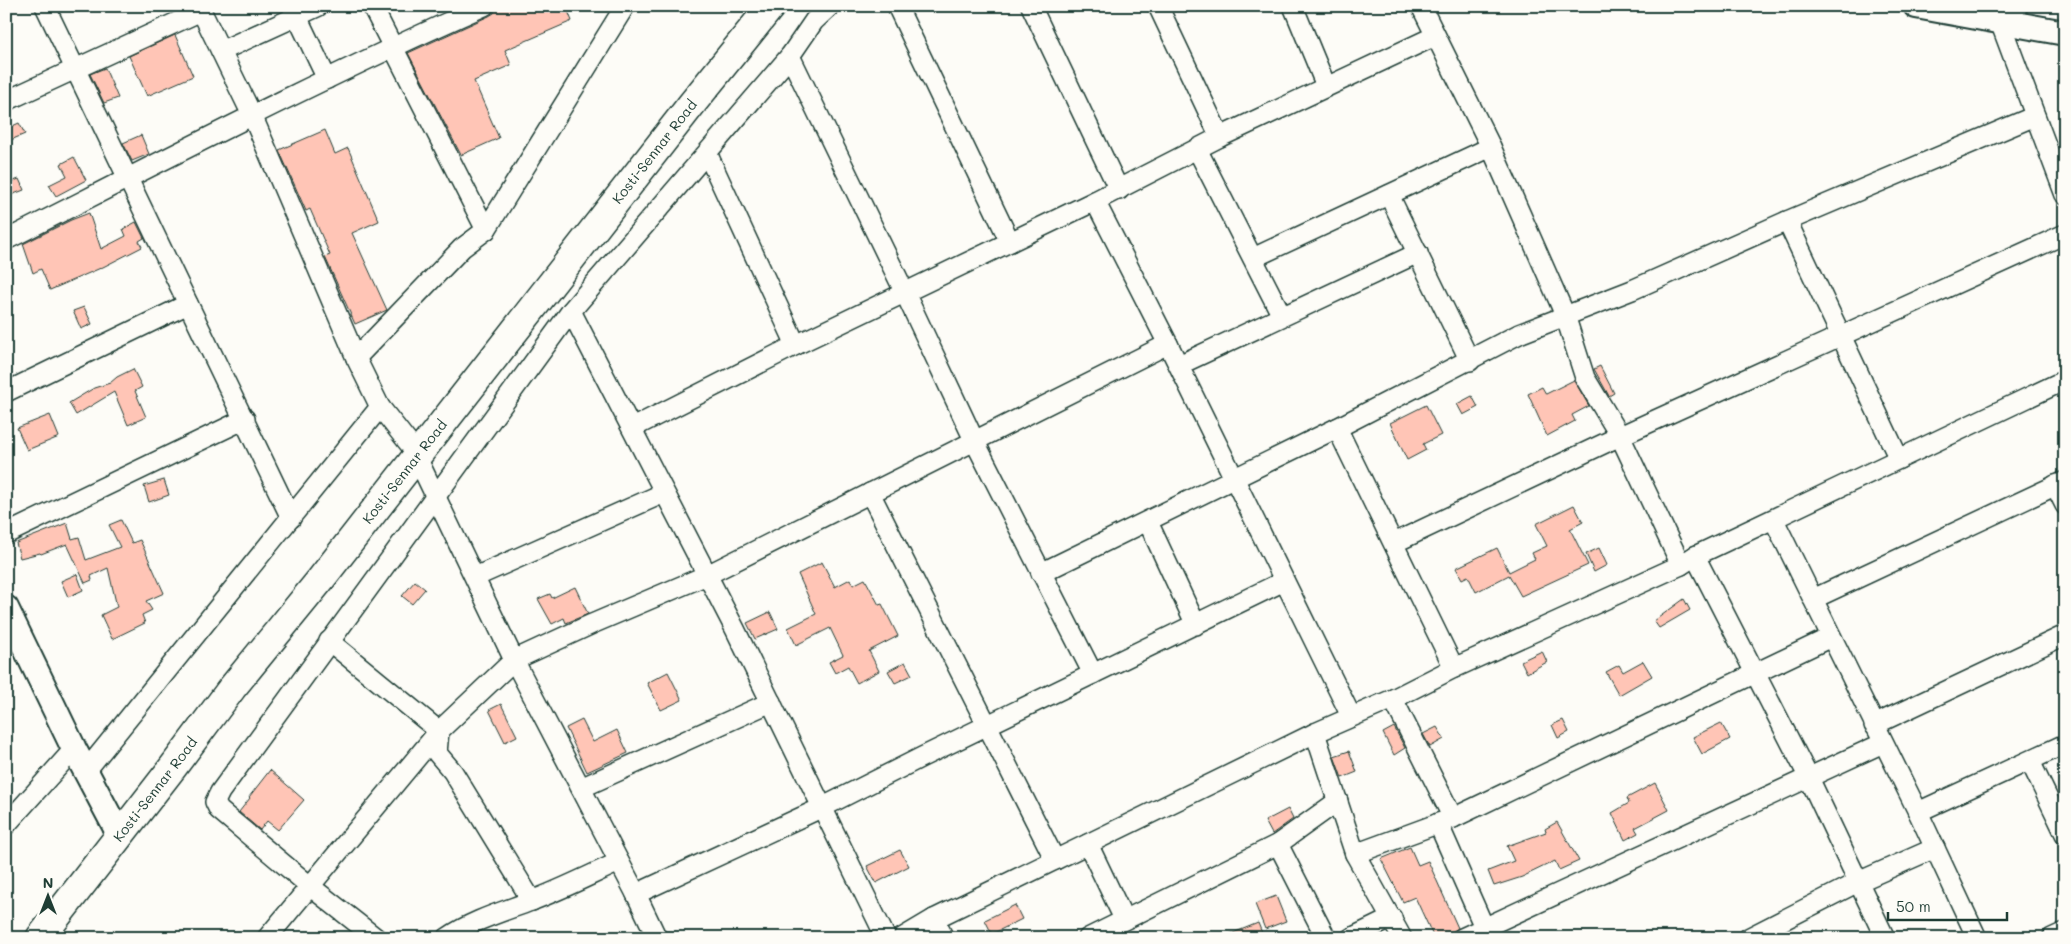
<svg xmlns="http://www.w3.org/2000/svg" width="2071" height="944" font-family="Mali,sans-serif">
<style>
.building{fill:#ffc5b6;stroke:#1f3d34}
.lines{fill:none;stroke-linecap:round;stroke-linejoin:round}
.minor-casing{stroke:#1f3d34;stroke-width:22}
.tertiary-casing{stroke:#1f3d34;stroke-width:28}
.trunk-casing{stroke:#1f3d34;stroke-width:31}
.minor{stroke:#fdfcf7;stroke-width:19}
.tertiary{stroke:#fdfcf7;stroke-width:24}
.trunk{stroke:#fdfcf7;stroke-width:28}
.labels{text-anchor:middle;stroke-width:4;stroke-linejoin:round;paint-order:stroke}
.street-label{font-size:14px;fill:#1f3d34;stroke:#fdfcf7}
</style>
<rect width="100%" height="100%" fill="#fdfcf7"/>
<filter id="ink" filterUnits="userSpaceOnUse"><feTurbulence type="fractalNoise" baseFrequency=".02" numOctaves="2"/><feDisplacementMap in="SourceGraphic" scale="10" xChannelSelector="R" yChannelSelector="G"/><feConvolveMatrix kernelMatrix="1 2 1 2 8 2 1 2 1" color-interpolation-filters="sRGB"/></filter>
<g filter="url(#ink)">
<!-- building -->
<g class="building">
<polygon points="502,6 566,6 572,21 505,50 511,65 474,81 499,138 461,155 408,53 489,16 494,13 494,9"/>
<polygon points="175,35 193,76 147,96 129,56"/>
<polygon points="105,68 118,98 104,103 90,74"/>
<polygon points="19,123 25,134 6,142 6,129"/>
<polygon points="325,130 335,154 348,148 379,221 352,233 387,310 355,324 325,257 330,255 310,209 306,211 279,150"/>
<polygon points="141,135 149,154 132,161 123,143"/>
<polygon points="74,157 86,180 56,196 49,185 67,176 61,164"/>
<polygon points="19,179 24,190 6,197 6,184"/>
<polygon points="89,213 101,249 126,236 123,229 136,222 144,238 139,241 142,247 103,267 50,290 41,269 33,273 23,244 71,220"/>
<polygon points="84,307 92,324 81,329 73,311"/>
<polygon points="1600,366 1614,393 1609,396 1594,369"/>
<polygon points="133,369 142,387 135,391 146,417 128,425 114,392 76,415 69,403 94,388 110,383 117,377"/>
<polygon points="1574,380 1589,406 1572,415 1575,421 1547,436 1528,394 1542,387 1546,394"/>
<polygon points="1472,396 1478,407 1463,415 1457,404"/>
<polygon points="1426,405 1441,435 1423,444 1426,450 1407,460 1390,423"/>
<polygon points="50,415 59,437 27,450 17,428"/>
<polygon points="164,480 169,495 149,502 144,486"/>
<polygon points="1574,505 1583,522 1570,529 1588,565 1521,596 1509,575 1476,592 1468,576 1462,579 1456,568 1497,548 1509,572 1535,559 1532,553 1547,546 1536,524"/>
<polygon points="121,520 132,543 140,540 164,593 146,601 152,610 142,615 145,623 112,639 101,615 117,607 108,568 91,576 92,580 85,583 67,544 41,554 40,553 20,558 16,543 67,523 72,539 79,537 86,560 120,547 109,525"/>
<polygon points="1599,548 1607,565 1594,572 1586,554"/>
<polygon points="822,562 835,587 850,579 853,585 865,579 879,605 882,604 898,636 869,651 879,671 857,683 848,666 835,673 829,662 843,655 830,628 796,645 788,628 816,614 798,574"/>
<polygon points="77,574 83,590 68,597 61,581"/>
<polygon points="415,581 425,589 412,604 402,596"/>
<polygon points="575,587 588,614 566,623 564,618 552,624 538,599 550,594 552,598"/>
<polygon points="1684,599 1690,610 1659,628 1654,621"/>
<polygon points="770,612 778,629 755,639 747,623"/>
<polygon points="1542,651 1547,662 1527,673 1521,661"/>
<polygon points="1643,661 1652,676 1619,695 1606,672 1619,665 1623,672"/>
<polygon points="905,662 912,675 895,683 888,671"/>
<polygon points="668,672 682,700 661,710 647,683"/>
<polygon points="501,704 517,736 505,742 489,710"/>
<polygon points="582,720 593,742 617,730 628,753 587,772 566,728"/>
<polygon points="1563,720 1569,732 1558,738 1552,725"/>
<polygon points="1721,723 1730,739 1702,754 1693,737"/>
<polygon points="1394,727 1405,748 1394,755 1383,733"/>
<polygon points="1437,727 1444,739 1430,747 1423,734"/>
<polygon points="1349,751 1357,772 1342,778 1334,756"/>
<polygon points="270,770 304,800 278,830 267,821 260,830 239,812 250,798 249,797"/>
<polygon points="1655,783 1669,810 1635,828 1638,833 1625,840 1612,813 1629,803 1627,798"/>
<polygon points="1288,809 1293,819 1272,834 1265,821"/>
<polygon points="1557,822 1579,861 1559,870 1555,861 1522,877 1494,886 1488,871 1514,861 1507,846 1546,832 1545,829"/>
<polygon points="1410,847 1418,865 1428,861 1458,928 1442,938 1434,938 1415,897 1403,902 1381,859"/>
<polygon points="900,850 909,866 876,883 867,866"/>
<polygon points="1276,896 1286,921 1265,929 1255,904"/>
<polygon points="1015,905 1022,919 992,934 985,920"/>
<polygon points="1258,923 1264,938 1223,938 1223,937"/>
</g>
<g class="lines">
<!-- minor casing -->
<g class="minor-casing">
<g id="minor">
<polyline points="45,6 291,518"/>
<polyline points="199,6 252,115 356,358 380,407 418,455 421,466 514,660 636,894 657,938"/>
<polyline points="292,6 327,79"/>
<polyline points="372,6 486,230"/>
<polyline points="897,6 1010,242"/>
<polyline points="1031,6 1119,190"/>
<polyline points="1158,6 1220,137"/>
<polyline points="1293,6 1326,86"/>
<polyline points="1421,6 1491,147 1565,315 1585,378 1620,436 1681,565"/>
<polyline points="2018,6 2000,22 2065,195"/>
<polyline points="221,51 319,6"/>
<polyline points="790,56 814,21 830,6"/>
<polyline points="6,101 201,11"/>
<polyline points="1197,149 1282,316"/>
<polyline points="708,155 796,345"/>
<polyline points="1389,195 1470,361"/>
<polyline points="1095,201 1168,344 1351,716"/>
<polyline points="1787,221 1899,459"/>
<path d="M6,240C164,160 321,78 484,6"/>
<polyline points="1253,258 1491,147"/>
<polyline points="571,311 735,629 886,938"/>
<polyline points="356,358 462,248 486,230 625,6"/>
<polyline points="1179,365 1418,253"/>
<polyline points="6,392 188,304"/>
<polyline points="632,428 796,345 1095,201 1220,137 1435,36"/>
<polyline points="1337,428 1454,668"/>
<polyline points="2055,485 2065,505"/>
<polyline points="870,493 1055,860"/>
<polyline points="1774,520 1918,812 1977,938"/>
<polyline points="1148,522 1196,625"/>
<polyline points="6,534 245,419"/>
<polyline points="1394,543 1620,436 2065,234"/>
<polyline points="1695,556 1809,778 1885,938"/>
<polyline points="1041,573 1337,428 1519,334 1632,290 1787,221 2035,116"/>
<polyline points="475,577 664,493"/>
<polyline points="1813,599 2065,481"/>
<polyline points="329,641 439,731 437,753 453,772 532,901"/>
<polyline points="1393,699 1453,818"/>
<polyline points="1874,725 2065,635"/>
<polyline points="1315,733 1355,854 1402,938"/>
<polyline points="2030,761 2065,834"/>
<polyline points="85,772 380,407"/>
<polyline points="581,788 771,702"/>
<polyline points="1918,812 2065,744"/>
<polyline points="1438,823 1484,927"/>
<polyline points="6,825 74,749"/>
<polyline points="1088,844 1124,919"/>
<polyline points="1278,844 1326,938"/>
<polyline points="1355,854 1453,818 1831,637"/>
<polyline points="636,894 823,807 922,757 1284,581"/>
<polyline points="934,919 944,938"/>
<polyline points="267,938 439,731 514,660 592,624 707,575 1168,344"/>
<polyline points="376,938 311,887 219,810 215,802 220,792 571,311 790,56 905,293 975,442 1093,674"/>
<path d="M447,938C473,920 502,912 531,901C561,890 590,875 619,862"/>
<polyline points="902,938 934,919 1315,733 1393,699 1454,668 1681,565 1695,556 2065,380"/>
<polyline points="1088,938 1278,844 1338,801"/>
<polyline points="1351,938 1392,918"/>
<polyline points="1462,938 1883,743"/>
<polyline points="1748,938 1858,882 1935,848"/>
<polyline points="2052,938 2065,932"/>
</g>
</g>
<!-- tertiary casing -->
<g class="tertiary-casing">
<g id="tertiary">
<polyline points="1916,6 2065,33"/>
<polyline points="6,608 74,749 120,836"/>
</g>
</g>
<!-- trunk casing -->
<g class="trunk-casing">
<g id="trunk">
<path id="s1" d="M40,938L173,767L232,688L321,579L691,105L771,6"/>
</g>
</g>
<!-- minor -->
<use href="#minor" class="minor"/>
<!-- tertiary -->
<use href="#tertiary" class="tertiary"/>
<!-- trunk -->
<use href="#trunk" class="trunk"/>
</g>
</g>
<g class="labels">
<!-- street labels -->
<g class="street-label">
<text dy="5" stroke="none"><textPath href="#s1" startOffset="998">Kosti-Sennar Road</textPath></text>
<text dy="5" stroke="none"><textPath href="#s1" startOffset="592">Kosti-Sennar Road</textPath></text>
<text dy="5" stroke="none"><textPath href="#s1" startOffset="188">Kosti-Sennar Road</textPath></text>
</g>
</g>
<!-- margin -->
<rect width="2071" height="944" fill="none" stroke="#fdfcf7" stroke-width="25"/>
<rect x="12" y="12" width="2046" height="919" fill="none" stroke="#1f3d34" stroke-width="2" filter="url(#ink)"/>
<!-- north arrow -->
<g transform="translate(48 896)" stroke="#fdfcf7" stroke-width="4" paint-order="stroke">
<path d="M0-4L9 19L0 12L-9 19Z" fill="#1f3d34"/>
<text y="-8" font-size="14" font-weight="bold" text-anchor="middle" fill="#1f3d34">N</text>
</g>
<!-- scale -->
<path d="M1888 912v8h119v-8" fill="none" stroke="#1f3d34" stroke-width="2.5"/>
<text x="1896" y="912" font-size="15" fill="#1f3d34" stroke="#fdfcf7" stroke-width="4" paint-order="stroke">50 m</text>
</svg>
